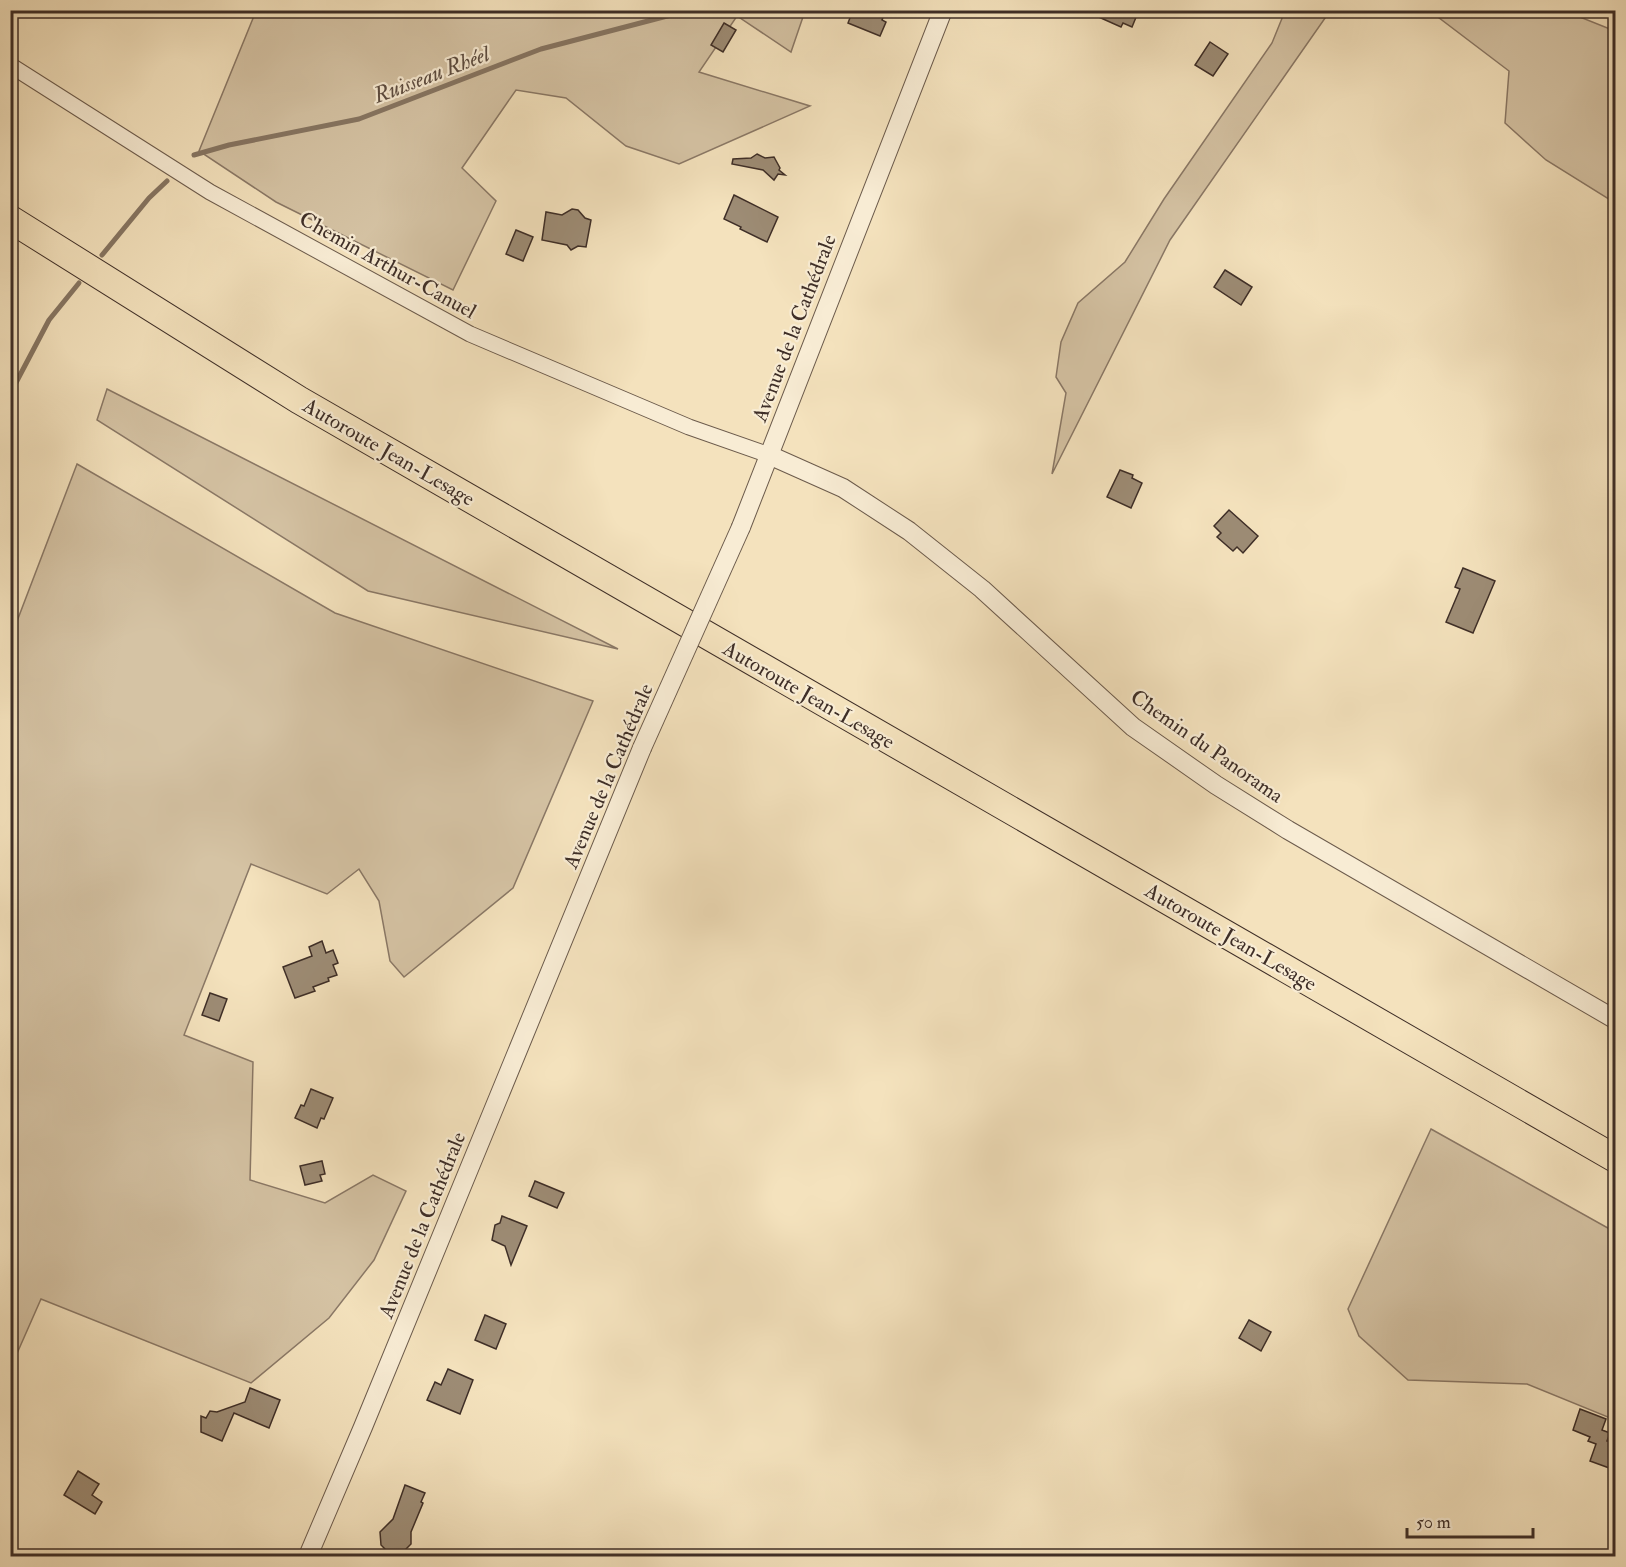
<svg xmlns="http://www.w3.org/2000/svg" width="1626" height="1567" font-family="'IM FELL Double Pica',serif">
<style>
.green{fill:#d5c3a4;stroke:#8a7866;stroke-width:1.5}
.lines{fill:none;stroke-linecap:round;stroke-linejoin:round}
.stream{stroke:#867562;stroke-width:5}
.building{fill:#9d8c75;stroke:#3e2e27;stroke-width:1.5}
.minor-casing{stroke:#6c5b4c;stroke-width:17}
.tertiary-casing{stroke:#6c5b4c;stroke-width:20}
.motorway-casing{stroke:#3e2e27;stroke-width:29}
.minor{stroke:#f8ecd4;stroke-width:15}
.tertiary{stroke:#f8ecd4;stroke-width:18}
.motorway{stroke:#f4e2bd;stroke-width:27}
.tertiary-bridge-casing{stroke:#6c5b4c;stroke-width:20;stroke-linecap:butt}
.tertiary-bridge{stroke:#f8ecd4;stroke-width:18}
.labels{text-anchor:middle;stroke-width:4.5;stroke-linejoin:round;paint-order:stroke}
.street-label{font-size:21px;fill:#3e2e27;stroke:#f8ecd4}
.water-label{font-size:22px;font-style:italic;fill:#5c4c40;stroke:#f8ecd4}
</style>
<rect width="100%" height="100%" fill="#f4e2bd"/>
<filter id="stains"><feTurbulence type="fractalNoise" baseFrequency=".00333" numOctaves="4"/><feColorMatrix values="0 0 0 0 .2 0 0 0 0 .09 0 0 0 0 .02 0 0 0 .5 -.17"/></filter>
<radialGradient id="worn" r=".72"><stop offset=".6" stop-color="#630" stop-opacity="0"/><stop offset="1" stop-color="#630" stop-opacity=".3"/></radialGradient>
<!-- green -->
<g class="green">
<polygon points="256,11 805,11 791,52 737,16 699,72 810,106 679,164 626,146 566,98 516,90 462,168 496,201 453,290 276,202 199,151"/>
<polygon points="1285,11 1330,11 1170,240 1052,474 1066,393 1056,377 1061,342 1078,303 1125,262 1164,199 1272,43"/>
<polygon points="1430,11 1565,11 1615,31 1615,203 1546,160 1505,123 1509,71"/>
<polygon points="107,389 618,649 368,591 97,420"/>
<polygon points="77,464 335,613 593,701 513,888 404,977 390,961 379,901 359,869 327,894 251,864 184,1035 253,1062 250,1180 325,1203 373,1175 406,1191 374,1260 329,1318 251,1383 41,1299 15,1358 11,1356 11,637"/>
<polygon points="1431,1129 1615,1232 1615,1420 1527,1384 1408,1380 1359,1336 1348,1309"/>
</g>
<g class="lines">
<!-- stream -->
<g class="stream">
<polyline points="194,155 229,145 359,119 541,49 671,15 677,10"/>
<polyline points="102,255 149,198 167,181"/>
<polyline points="10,394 49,320 79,283"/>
</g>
</g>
<!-- building -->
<g class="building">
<polygon points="853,10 886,10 882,20 886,22 880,36 848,23"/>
<polygon points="1083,10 1139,10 1132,27 1123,23 1121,27"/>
<polygon points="724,23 736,30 723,52 711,45"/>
<polygon points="1210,42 1228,54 1213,76 1195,65"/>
<polygon points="757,154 765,158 774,157 780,168 779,170 785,175 778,174 774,180 763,170 732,164 733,159 751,158"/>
<polygon points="734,195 778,217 767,242 740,229 741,227 724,219"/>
<polygon points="572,209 578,210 585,218 591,220 586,247 578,246 571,250 567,245 542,240 546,212 562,215"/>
<polygon points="516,230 533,237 523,261 506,254"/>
<polygon points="1225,270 1252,287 1241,305 1214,287"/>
<polygon points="1120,470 1133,475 1132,478 1142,483 1131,508 1107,497"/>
<polygon points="1229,510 1258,536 1243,553 1237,547 1233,551 1217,537 1221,533 1214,526"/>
<polygon points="1463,568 1495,581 1473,633 1446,622 1460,589 1455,587"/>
<polygon points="322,941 326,953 333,950 338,963 333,965 337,975 328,978 329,981 313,987 315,991 295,998 283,967 312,956 309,947"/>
<polygon points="210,993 227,999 219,1021 202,1015"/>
<polygon points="311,1089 333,1098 324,1119 321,1118 317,1128 295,1118 301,1105 304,1106"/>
<polygon points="322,1161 325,1174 320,1175 322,1181 305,1185 300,1166"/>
<polygon points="535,1181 564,1193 557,1208 529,1196"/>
<polygon points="502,1216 527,1226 511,1265 505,1246 492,1240 495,1225 500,1223"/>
<polygon points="485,1315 506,1324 496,1349 475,1340"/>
<polygon points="1249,1320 1271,1332 1261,1351 1239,1338"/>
<polygon points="448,1369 473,1380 460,1414 427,1400 435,1382 441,1385"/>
<polygon points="250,1388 280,1400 269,1428 234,1413 222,1441 201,1432 201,1416 206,1418 210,1411 217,1412 245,1402"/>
<polygon points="1580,1409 1606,1419 1602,1430 1610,1433 1607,1441 1616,1443 1616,1460 1612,1469 1590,1461 1596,1444 1588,1441 1590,1437 1573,1430"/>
<polygon points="78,1471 99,1484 92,1495 102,1502 95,1514 64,1495"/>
<polygon points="405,1485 425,1493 421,1502 423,1503 411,1532 411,1544 402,1553 389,1553 381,1545 380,1532 393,1519"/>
</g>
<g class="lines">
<!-- minor casing -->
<g class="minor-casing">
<polyline id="minor" points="10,65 210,192 470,334 689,427 769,455"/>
</g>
<!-- tertiary casing -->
<g class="tertiary-casing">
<g id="tertiary">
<polyline points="769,455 843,488 909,531 982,589 1133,727 1216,785 1288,830 1616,1020"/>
<polyline points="741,527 943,10"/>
<polyline points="10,1556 11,1556"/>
<polyline points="308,1556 363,1427 642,748"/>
</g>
</g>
<!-- motorway casing -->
<g class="motorway-casing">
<polyline id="motorway" points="10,219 299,400 1616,1159"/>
</g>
<!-- minor -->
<use href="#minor" class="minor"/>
<!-- tertiary -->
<use href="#tertiary" class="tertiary"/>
<!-- motorway -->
<use href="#motorway" class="motorway"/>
<!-- tertiary-bridge casing -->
<g class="tertiary-bridge-casing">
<polyline id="tertiary-bridge" points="642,748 741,527"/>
</g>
<!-- tertiary-bridge -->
<use href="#tertiary-bridge" class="tertiary-bridge"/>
</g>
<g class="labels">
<!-- street labels -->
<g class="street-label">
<text transform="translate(388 265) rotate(29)" y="7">Chemin Arthur-Canuel</text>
<text transform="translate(794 328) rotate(-69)" y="7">Avenue de la Cathédrale</text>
<text transform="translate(389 452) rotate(30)" y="7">Autoroute Jean-Lesage</text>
<text transform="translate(809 695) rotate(30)" y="7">Autoroute Jean-Lesage</text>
<text transform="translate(1207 746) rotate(35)" y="7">Chemin du Panorama</text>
<text transform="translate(608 776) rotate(-67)" y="7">Avenue de la Cathédrale</text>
<text transform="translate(1231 937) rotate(30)" y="7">Autoroute Jean-Lesage</text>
<text transform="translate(422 1225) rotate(-68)" y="7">Avenue de la Cathédrale</text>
</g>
<!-- water labels -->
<g class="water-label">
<text transform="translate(431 74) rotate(-21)" y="8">Ruisseau Rhéel</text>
</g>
</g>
<!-- margin -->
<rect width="1626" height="1567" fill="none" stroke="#f4e2bd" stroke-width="36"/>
<rect x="12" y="12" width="1602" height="1543" fill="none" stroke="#3e2e27" stroke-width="3"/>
<rect x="18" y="18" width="1590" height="1531" fill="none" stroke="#3e2e27" stroke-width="1.5"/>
<!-- scale -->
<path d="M1407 1528v9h126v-9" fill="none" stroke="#3e2e27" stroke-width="3"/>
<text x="1416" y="1528" font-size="18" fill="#3e2e27" stroke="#f8ecd4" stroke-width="4.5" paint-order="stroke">50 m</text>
<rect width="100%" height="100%" filter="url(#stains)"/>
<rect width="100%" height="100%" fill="url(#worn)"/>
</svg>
